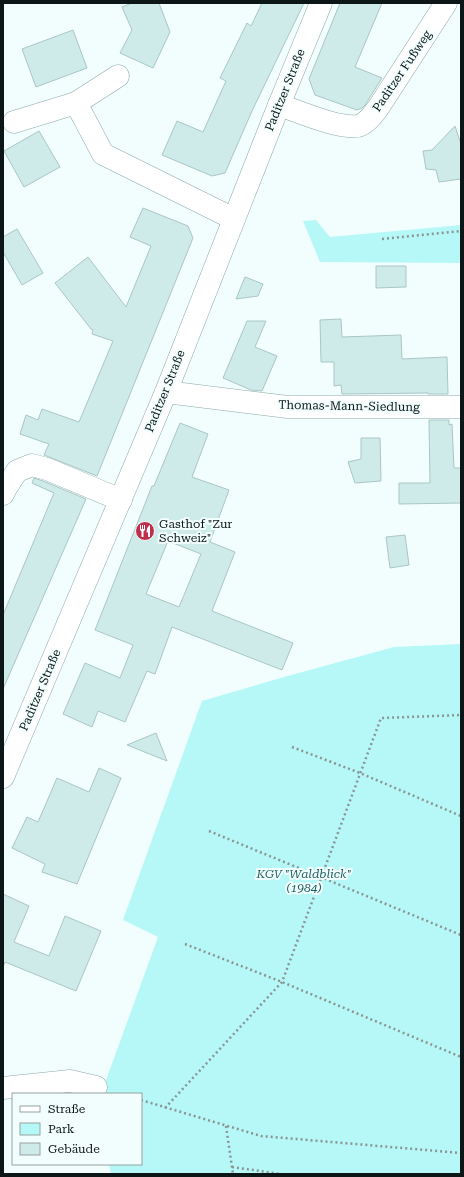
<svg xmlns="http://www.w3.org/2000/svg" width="464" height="1177" font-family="'Roboto Serif',serif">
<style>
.green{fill:#b5f8f7}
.building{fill:#ceebea;stroke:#a9c6c5;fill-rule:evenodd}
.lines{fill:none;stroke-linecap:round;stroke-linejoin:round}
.minor-casing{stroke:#8da8a8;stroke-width:23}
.path{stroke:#8a9594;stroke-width:2.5;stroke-dasharray:2 3;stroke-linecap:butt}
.minor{stroke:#fff;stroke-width:22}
.labels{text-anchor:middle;stroke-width:4;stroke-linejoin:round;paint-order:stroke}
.street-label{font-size:12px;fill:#0c1616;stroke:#f2fefd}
.poi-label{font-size:12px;fill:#0c1616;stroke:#f2fefd;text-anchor:start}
.park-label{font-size:12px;font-style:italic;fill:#1e5f5f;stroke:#f2fefd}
</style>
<rect width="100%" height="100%" fill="#f2fefd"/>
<!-- green -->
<g class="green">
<polygon points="316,220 330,237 461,225 461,263 320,262 303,221"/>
<polygon points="461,644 461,1174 111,1174 109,1164 141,1164 141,1094 101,1094 158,937 123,920 202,701 284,677 394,647"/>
</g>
<!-- building -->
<g class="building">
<polygon points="132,3 159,3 170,32 153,68 120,53 132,30 122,7"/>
<polygon points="262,3 304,3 252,111 225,173 212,176 162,155 177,121 203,132 226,81 220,78 247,23 251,26"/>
<polygon points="340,3 382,3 355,67 382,78 365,105 362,108 357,110 315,95 309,79"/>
<polygon points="73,30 87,68 36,87 22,49"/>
<polygon points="455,126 461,144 461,179 439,182 436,170 426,169 423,151 432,150"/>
<polygon points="39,131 60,167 24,187 4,151"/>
<polygon points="143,208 188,226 193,238 97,476 44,455 49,444 20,434 26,415 38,420 42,409 79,422 113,341 92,334 93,330 91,329 55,283 88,257 126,307 151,246 130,237"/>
<polygon points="17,229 43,273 22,285 3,252 3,237"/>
<polygon points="376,266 406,266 406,287 376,288"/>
<polygon points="245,277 263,284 258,296 236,299"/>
<polygon points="341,319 342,337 401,335 402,359 447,357 448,394 428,394 428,393 342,394 341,385 334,386 334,362 321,362 320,320"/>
<polygon points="247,321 266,321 255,347 277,356 262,391 251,390 223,378"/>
<polygon points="429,420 449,420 449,425 452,424 454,468 461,468 461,503 399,504 399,483 430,483"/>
<path d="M180,423L208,434L192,477L229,490L210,542L235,552L212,611L293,643L282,670L172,627L155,674L147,671L125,722L98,711L92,727L63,714L85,663L120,678L133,645L95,630L152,486H154ZM168,541L201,554L179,607L146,594Z"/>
<polygon points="361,438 380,438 381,481 355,483 348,462 361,459"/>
<polygon points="34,478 43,481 86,499 3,689 3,615 54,493 32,483"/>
<polygon points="405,535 409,565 390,568 386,537"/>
<polygon points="156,733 167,761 127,745"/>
<polygon points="99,768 121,778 77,884 42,872 45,864 12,848 27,817 38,822 57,778 89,792"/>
<polygon points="3,894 29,906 14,942 49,956 65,916 101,931 76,991 5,962 3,967"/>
</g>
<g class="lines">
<!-- minor casing -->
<g class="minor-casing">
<g id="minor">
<polyline points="76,103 118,76"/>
<path d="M279,105C298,111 338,129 358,126C367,124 377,110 382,102L446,3"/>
<polyline points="14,122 76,103 103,154 234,219"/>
<polyline points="166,392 288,407 461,407"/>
<polyline points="3,494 6,488 17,471 32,465 47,469 121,500"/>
<polyline points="3,777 166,392 279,105 321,3"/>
<polyline points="3,1088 70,1081 96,1087"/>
</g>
</g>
<!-- path -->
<g class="path">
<polyline points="382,239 461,231"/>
<polyline points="292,747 360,773 461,816"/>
<polyline points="209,831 461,935"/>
<polyline points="185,944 282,982 461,1057"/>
<polyline points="141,1100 261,1136 461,1153"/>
<polyline points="165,1108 282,982 381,718 461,715"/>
<polyline points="226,1126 233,1174"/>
<polyline points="232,1167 281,1174"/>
</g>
<!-- minor -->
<use href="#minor" class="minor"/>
</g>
<!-- icons -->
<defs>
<g id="restaurant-disc" transform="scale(1)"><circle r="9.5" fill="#bf2e4a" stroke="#f2fefd"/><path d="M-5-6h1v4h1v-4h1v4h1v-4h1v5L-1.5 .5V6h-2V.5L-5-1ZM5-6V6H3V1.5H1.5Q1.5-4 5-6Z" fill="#fff"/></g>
</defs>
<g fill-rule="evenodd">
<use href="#restaurant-disc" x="145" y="531"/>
</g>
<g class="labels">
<!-- street labels -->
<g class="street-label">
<text transform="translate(402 71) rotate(-56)" y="4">Paditzer Fußweg</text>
<text transform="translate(285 90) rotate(-68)" y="4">Paditzer Straße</text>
<text transform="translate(165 391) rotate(-68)" y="4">Paditzer Straße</text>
<text transform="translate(349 406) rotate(1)" y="4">Thomas-Mann-Siedlung</text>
<text transform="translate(40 690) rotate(-67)" y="4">Paditzer Straße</text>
</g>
<!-- poi labels -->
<g class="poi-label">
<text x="159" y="528">Gasthof "Zur<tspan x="159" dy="14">Schweiz"</tspan></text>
</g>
<!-- park labels -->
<g class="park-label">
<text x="304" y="878">KGV "Waldblick"<tspan x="304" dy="14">(1984)</tspan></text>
</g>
</g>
<!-- border -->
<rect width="464" height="1177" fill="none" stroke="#0c1616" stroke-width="8"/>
<!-- legend -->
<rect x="12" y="1093" width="130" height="72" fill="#f2fefd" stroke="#96a1a1"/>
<rect x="20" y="1106" width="20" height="6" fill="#ffffff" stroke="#96a1a1"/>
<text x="48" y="1113" font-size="12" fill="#0c1616">Straße</text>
<rect x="20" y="1123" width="20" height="12" fill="#b5f8f7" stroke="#96a1a1"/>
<text x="48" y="1133" font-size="12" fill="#0c1616">Park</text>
<rect x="20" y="1143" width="20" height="12" fill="#ceebea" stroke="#96a1a1"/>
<text x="48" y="1153" font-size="12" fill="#0c1616">Gebäude</text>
</svg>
